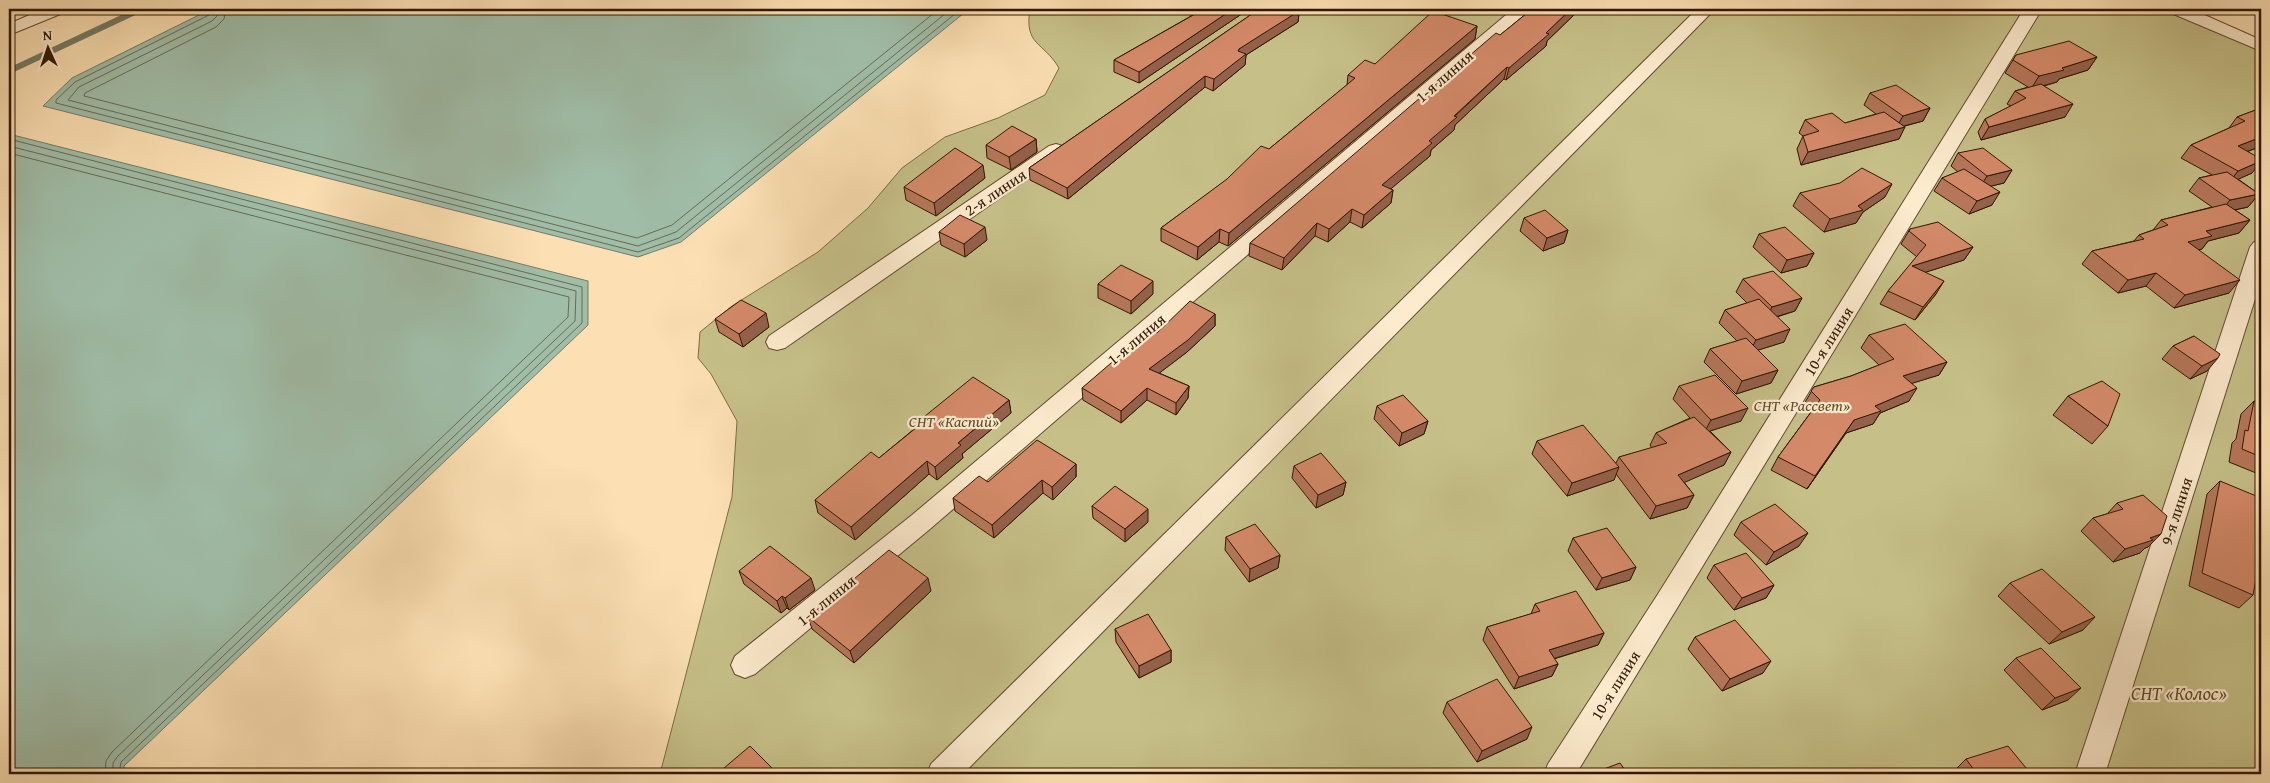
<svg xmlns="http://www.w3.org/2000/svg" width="2270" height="783" font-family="'Gentium Book Plus',serif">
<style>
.green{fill:#c6c088;stroke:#7b6c44}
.water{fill:#a0bda8;stroke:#737b65}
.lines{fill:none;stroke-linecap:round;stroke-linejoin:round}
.shore{stroke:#686a54;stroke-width:1}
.stream{stroke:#737b65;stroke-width:6}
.street-casing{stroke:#63492d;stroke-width:2}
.street{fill:#fdebce;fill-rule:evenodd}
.wall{fill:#b6775a;stroke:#301700}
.shaded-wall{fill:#94614a;stroke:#301700}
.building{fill:#d48a69;stroke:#301700}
.labels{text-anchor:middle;stroke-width:4.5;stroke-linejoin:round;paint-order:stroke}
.street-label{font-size:16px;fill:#301700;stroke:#fdebce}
.park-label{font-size:16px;font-style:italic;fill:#5d4a29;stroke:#fdebce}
.near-park-label{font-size:19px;font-style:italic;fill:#5d4a29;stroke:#fdebce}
</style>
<rect width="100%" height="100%" fill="#fce0b3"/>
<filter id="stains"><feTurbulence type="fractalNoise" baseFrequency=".004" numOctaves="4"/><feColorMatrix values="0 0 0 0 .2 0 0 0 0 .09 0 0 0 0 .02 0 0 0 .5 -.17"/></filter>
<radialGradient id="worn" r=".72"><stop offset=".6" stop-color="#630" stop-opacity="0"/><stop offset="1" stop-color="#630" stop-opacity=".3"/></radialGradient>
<!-- green -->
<path class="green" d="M1030,9H2165L2261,50V774H660L732,497L737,421L711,374L698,358L700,332L732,306L818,252L868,208L902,168L945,137L998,118L1045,95L1059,68C1043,41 1024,46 1030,9Z"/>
<!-- water -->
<g class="water">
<polygon points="211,9 969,9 681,242 638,257 43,106 72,78"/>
<polygon points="9,134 588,281 588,325 124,766 124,774 9,774"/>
</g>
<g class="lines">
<!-- shore -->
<g class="shore">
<polyline points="212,9 209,15 75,82 56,100 56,103 638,252 679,238 961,9"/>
<polyline points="218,9 217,16 212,21 79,87 68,100 638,246 676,232 951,9"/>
<polyline points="226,9 224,19 216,27 85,93 84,96 637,238 672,225 939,9"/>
<polyline points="9,139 582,287 582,323 121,762 119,774"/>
<polyline points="9,146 576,291 575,321 117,757 113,763 113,774"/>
<polyline points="9,153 569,297 568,317 112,752 106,761 105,774"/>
</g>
<!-- stream -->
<polyline class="stream" points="9,71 141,9"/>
<!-- street casing -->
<g class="street-casing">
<g id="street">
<polygon points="43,9 66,9 63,13 9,35 9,24"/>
<polygon points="1513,9 1532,9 930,529 755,674 745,678 735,674 731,665 735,656 912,515"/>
<polygon points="1697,9 1715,9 963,774 927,774 931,764"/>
<polygon points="2024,9 2042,9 1576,774 1544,774 1548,764 1658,594"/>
<polygon points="2168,9 2191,9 2261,40 2261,51 2171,13"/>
<polygon points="1056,144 1063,146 1066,150 1063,154 785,348 777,350 769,348 766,342 769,336 1049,146"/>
<polygon points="2261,240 2261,280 2105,774 2075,774 2250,247 2254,242"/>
</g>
</g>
<!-- street -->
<use href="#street" class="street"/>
</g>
<!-- wall -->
<g class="wall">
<polygon points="1249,9 1139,83 1114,72 1114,60 1191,16 1191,12"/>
<polygon points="1259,9 1301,12 1299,13 1298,22 1246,55 1245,65 1213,91 1205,87 1068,199 1030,180 1029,168"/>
<polygon points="1532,9 1580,9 1547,41 1546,46 1506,80 1504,79 1455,125 1454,130 1431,150 1430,156 1390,189 1393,190 1391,203 1362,228 1350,222 1328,242 1315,236 1282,270 1249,256 1250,243 1500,35"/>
<polygon points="1477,26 1475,39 1228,246 1219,242 1197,260 1161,241 1161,228 1269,149 1347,85 1348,75 1375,64"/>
<polygon points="2016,55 2097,57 2088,70 2059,79 2057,82 2044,86 2065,117 1981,140 1978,132 1985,119 2011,106 2007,104 2015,91 2028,87 2005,73"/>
<polygon points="1870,93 1930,108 1923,121 1905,126 1899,139 1801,165 1797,149 1803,136 1799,133 1805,120 1845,123 1876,114 1864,105"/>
<polygon points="2261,108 2261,146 2247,152 2252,173 2238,179 2259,194 2248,207 2235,210 2250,220 2239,233 2208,241 2202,249 2198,250 2229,293 2174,308 2146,286 2118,293 2082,264 2092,251 2134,241 2139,235 2153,230 2161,220 2212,207 2189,191 2199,178 2212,175 2181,158 2191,145 2229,128 2237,117"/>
<polygon points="1036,139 1037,152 1011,170 987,158 986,145"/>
<polygon points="1958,153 2012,170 2004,183 1991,186 1992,205 1969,214 1934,191 1942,178 1958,172 1951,166"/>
<polygon points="985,178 936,216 906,200 904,187"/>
<polygon points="1800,193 1885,197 1863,212 1856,223 1824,232 1793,206"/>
<polygon points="1524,218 1568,230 1564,243 1543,251 1520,231"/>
<polygon points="1910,229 1973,247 1964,260 1926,272 1936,294 1915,320 1880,304 1888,291 1917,257 1901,244"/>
<polygon points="939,232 987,240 965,257 941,245"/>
<polygon points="1759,234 1814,253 1807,266 1781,273 1753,247"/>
<polygon points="1743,279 1802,298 1795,311 1777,317 1784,342 1758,350 1778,370 1771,383 1736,394 1704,362 1710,349 1737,341 1719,323 1725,310 1747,303 1736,292"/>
<polygon points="1098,284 1153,294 1131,314 1098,298"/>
<polygon points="1215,314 1215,326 1187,352 1159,373 1189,386 1188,398 1176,415 1147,400 1121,423 1083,400 1082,388 1157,333"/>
<polygon points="715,319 769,327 743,347 719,332"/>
<polygon points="1869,335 1947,362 1939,375 1912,383 1909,401 1880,413 1873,424 1846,433 1807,489 1771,470 1778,457 1811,412 1804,404 1814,387 1851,376 1879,365 1861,348"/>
<polygon points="2194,336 2207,371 2190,379 2162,359 2173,346"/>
<polygon points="1679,386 1741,421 1710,431 1731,452 1724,465 1684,482 1694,495 1687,508 1650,519 1616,474 1614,480 1567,496 1532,454 1537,441 1616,463 1619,457 1652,448 1650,445 1656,433 1690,418 1673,399"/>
<polygon points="2068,396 2108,426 2092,444 2053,415"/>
<polygon points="1009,400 1011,413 962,454 963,458 937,480 929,474 855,540 818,513 815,500 879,458 919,425 919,421"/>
<polygon points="2254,401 2261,404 2261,475 2229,462 2232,443 2236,439 2241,414"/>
<polygon points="1377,406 1428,421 1424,434 1399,446 1374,419"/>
<polygon points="1076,464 1076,477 1053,500 1043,493 994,538 955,511 953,498 988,482"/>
<polygon points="1294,466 1346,482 1343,495 1316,508 1292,478"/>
<polygon points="2220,481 2253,595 2239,608 2189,586 2207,494"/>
<polygon points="2117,503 2161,534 2148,547 2145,548 2140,553 2113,562 2081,531 2093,518 2107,514"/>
<polygon points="1092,506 1148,522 1125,542 1093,518"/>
<polygon points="1741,522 1799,546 1766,565 1734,535"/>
<polygon points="1226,537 1280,555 1278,568 1249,582 1225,550"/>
<polygon points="1573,538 1636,567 1630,580 1596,590 1568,551"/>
<polygon points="1714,565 1774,585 1766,598 1734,610 1707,578"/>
<polygon points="739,571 815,590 789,610 787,608 781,613 744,584"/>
<polygon points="2010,583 2083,630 2049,644 1998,596"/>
<polygon points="931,591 854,663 812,629 808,617"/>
<polygon points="1535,604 1604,633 1598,645 1554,659 1558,664 1552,676 1514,689 1483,640 1487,627 1531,614"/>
<polygon points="1115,629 1171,650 1171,662 1139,678 1116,642"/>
<polygon points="1695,637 1763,673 1722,691 1688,649"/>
<polygon points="2016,658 2068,700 2042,710 2004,670"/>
<polygon points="1447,702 1527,739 1477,762 1443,713"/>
<polygon points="1966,759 2031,774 1957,774 1954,771"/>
</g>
<!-- shaded-wall -->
<g class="shaded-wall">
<polygon points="1233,9 1249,9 1139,83 1139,72"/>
<polygon points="1289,9 1301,9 1301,12 1299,13 1298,22 1246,55 1245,65 1213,91 1214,79 1238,51 1239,49"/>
<polygon points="1571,9 1580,9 1547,41 1546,46 1506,80 1509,68"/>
<polygon points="1477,26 1475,39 1228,246 1229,233"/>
<polygon points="2097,57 2088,70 2059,79 2057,82 2031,89 2039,76 2062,68"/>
<polygon points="1507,67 1504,79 1455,125 1454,130 1431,150 1430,156 1380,198 1382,185"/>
<polygon points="1205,76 1205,87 1068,199 1067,188"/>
<polygon points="2073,104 2065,117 1981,140 1989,127"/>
<polygon points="1930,108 1923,121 1896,128 1903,116"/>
<polygon points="1905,127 1899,139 1801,165 1808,152"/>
<polygon points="2261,137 2261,146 2228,159 2238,146"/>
<polygon points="1036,139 1037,152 1011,170 1009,157"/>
<polygon points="2261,161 2261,162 2252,173 2228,184 2238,171"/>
<polygon points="983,165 985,178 936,216 934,203"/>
<polygon points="2012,170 2004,183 1979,189 1987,176"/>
<polygon points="1892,184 1885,197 1863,212 1856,223 1824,232 1830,219 1858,206"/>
<polygon points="1393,190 1391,203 1362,228 1364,215"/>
<polygon points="2000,192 1992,205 1969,214 1977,201"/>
<polygon points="2259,194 2248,207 2220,213 2230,200"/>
<polygon points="1352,209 1350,222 1328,242 1329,229"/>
<polygon points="2250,220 2239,233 2208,241 2202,249 2177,256 2188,242 2206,231"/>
<polygon points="1317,223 1315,236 1282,270 1284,258"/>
<polygon points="985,227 987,240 965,257 964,244"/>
<polygon points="1220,229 1219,242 1197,260 1198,247"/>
<polygon points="1568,230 1564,243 1543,251 1547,238"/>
<polygon points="1973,247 1964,260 1904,279 1912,266"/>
<polygon points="1814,253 1807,266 1781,273 1787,260"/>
<polygon points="2156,273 2146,286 2118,293 2128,280"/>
<polygon points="2240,280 2229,293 2174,308 2185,295"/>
<polygon points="1153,281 1153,294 1131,314 1131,301"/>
<polygon points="1944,281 1936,294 1915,320 1923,307"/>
<polygon points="1802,298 1795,311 1765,320 1772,307"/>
<polygon points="766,313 769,327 743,347 739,334"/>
<polygon points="1215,314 1215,326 1187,352 1149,381 1149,369"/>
<polygon points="1790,329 1784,342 1749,353 1756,340"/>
<polygon points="2218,358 2207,371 2190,379 2202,366"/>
<polygon points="1947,362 1939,375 1894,389 1903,376"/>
<polygon points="1778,370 1771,383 1736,394 1742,381"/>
<polygon points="1189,386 1188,398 1176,415 1176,403"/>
<polygon points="1147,388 1147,400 1121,423 1121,411"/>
<polygon points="1917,388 1909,401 1880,413 1873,424 1846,433 1807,489 1854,420 1875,406"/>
<polygon points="1009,400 1011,413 962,454 963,458 937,480 935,467 958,443"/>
<polygon points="1748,408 1741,421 1704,433 1711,420"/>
<polygon points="1428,421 1424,434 1399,446 1402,433"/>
<polygon points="1731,452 1724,465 1672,488 1678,475"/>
<polygon points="927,461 929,474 855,540 851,527"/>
<polygon points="1076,464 1076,477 1053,500 1052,487"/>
<polygon points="1619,467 1614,480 1567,496 1572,483"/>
<polygon points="1042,480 1043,493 994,538 992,525"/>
<polygon points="1346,482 1343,495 1316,508 1318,495"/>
<polygon points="1694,495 1687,508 1650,519 1656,506"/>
<polygon points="1148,509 1148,522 1125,542 1125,529"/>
<polygon points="1808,533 1799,546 1766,565 1774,552"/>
<polygon points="2161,534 2148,547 2145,548 2140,553 2113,562 2125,549 2150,538"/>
<polygon points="1280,555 1278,568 1249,582 1250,569"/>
<polygon points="1636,567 1630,580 1596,590 1602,578"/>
<polygon points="811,578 815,590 789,610 785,598"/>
<polygon points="928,578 931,591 854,663 850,651"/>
<polygon points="1774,585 1766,598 1734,610 1742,598"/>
<polygon points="782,596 787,608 781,613 777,601"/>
<polygon points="2095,617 2083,630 2049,644 2062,632"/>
<polygon points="1604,633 1598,645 1543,662 1549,650"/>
<polygon points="1171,650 1171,662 1139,678 1139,666"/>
<polygon points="1771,661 1763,673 1722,691 1730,679"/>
<polygon points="1558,664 1552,676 1514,689 1519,677"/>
<polygon points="2081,688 2068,700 2042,710 2055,698"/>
<polygon points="1532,727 1527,739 1477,762 1482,751"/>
</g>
<!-- building -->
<g class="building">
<polygon points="1196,9 1233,9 1139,72 1114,60 1195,14 1191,12"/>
<polygon points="1259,9 1294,9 1299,11 1239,49 1238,51 1246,54 1214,79 1205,76 1067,188 1029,168"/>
<polygon points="1532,9 1571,9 1546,33 1549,34 1509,68 1507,67 1454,116 1457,117 1429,141 1432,143 1382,185 1393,190 1364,215 1352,209 1329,229 1317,223 1284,258 1250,243 1496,33 1500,35"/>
<polygon points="1433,11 1477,26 1229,233 1220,229 1198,247 1161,228 1227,179 1261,146 1269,149 1355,78 1348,75 1365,60 1375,64"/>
<polygon points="2069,41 2097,57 2062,68 2064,70 2039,76 2013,60 2016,55"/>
<polygon points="2041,84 2073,104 1989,127 1985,119 2026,98 2015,91"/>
<polygon points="1896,85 1930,108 1903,116 1870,93"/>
<polygon points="2261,108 2261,137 2238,146 2261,159 2261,161 2238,171 2191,145 2245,121 2237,117"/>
<polygon points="1884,112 1905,127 1808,152 1803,136 1819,131 1805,120 1832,113 1845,123"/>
<polygon points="1012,126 1036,139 1009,157 986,145"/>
<polygon points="955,148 983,165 934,203 904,187"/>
<polygon points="1983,148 2012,170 1987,176 1958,153"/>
<polygon points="1862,168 1892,184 1858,206 1863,210 1830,219 1800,193 1840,183"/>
<polygon points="1964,169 2000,192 1977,201 1942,178"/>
<polygon points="2227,172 2259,194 2230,200 2199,178"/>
<polygon points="2226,204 2250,220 2206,231 2212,236 2188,242 2240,280 2185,295 2156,273 2128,280 2092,251 2144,239 2139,235 2168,225 2161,220"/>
<polygon points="1545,210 1568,230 1547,238 1524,218"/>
<polygon points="960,215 985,227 964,244 939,232"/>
<polygon points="1938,222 1973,247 1912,266 1944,281 1923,307 1888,291 1926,245 1909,231 1910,229"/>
<polygon points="1785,227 1814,253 1787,260 1759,234"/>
<polygon points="1121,265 1153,281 1131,301 1098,284"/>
<polygon points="1773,271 1802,298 1772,307 1743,279"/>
<polygon points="1759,299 1790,329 1756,340 1725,310"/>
<polygon points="741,300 766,313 739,334 715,319"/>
<polygon points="1190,301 1215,314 1188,340 1149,369 1189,386 1176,403 1147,388 1121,411 1082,388 1132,345 1153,330 1157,333"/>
<polygon points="1905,324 1947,362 1903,376 1917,388 1875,406 1881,411 1854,420 1815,476 1778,457 1820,400 1811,391 1814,387 1851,376 1894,359 1869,335"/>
<polygon points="2194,336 2220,354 2218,358 2202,366 2173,346"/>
<polygon points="1746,338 1778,370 1742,381 1710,349"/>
<polygon points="1715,375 1748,408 1711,420 1679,386"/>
<polygon points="973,377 1009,400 958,443 961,445 935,467 927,461 851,527 815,500 871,452 879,458 922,423 919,421"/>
<polygon points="2102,381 2120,394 2108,426 2068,396"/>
<polygon points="1403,395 1428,421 1402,433 1377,406"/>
<polygon points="2254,401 2261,404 2261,457 2242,449 2245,430 2248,431"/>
<polygon points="1694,417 1731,452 1678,475 1694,495 1656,506 1619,457 1667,443 1656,433"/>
<polygon points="1583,425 1619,467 1572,483 1537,441"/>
<polygon points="1037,440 1076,464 1052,487 1042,480 992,525 953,498 979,476 988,482"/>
<polygon points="1321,453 1346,482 1318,495 1294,466"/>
<polygon points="2220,481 2261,498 2261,551 2253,595 2202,573"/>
<polygon points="1115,486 1148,509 1125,529 1092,506"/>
<polygon points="2143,495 2167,516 2161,534 2150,538 2153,540 2125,549 2093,518 2123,509 2117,503"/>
<polygon points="1775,504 1808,533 1774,552 1741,522"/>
<polygon points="1255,524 1280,555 1250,569 1226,537"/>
<polygon points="1607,528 1636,567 1602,578 1573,538"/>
<polygon points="770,546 811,578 785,598 782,596 777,601 739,571"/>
<polygon points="889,550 928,578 850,651 808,617"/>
<polygon points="1746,553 1774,585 1742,598 1714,565"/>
<polygon points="2042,569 2095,617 2062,632 2010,583"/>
<polygon points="1576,591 1604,633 1549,650 1558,664 1519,677 1487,627 1540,611 1535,604"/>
<polygon points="1148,614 1171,650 1139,666 1115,629"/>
<polygon points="1735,620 1771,661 1730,679 1695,637"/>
<polygon points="2041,648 2081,688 2055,698 2016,658"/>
<polygon points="1497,679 1532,727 1482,751 1447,702"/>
<polygon points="750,746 778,774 717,774"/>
<polygon points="2008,746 2031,774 1977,774 1966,759"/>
<polygon points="1620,763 1628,774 1591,774"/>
</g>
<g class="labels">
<!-- street labels -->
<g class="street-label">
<text transform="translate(1444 76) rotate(-41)" y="6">1-я линия</text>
<text transform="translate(995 192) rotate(-34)" y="6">2-я линия</text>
<text transform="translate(1136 339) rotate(-40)" y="6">1-я линия</text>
<text transform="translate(1828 341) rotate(-58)" y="6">10-я линия</text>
<text transform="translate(2176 511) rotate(-72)" y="6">9-я линия</text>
<text transform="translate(826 600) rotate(-39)" y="6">1-я линия</text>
<text transform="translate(1615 685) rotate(-58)" y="6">10-я линия</text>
</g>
<!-- park labels -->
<g class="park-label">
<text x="1802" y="411">СНТ «Рассвет»</text>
<text x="954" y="427">СНТ «Каспий»</text>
</g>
<!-- near-park labels -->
<g class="near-park-label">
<text x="2179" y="700">СНТ «Колос»</text>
</g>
</g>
<!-- margin -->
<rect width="2270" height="783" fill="none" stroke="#fce0b3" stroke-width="30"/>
<rect x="10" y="10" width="2250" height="763" fill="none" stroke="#301700" stroke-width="2.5"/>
<rect x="15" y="15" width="2240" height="753" fill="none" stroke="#301700"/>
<!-- north arrow -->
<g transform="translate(48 48) rotate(357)" stroke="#fdebce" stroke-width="4" paint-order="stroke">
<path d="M0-4L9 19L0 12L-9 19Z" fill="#301700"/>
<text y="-8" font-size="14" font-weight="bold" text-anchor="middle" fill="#301700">N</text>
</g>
<rect width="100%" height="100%" filter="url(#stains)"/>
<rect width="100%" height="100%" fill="url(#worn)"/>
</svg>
